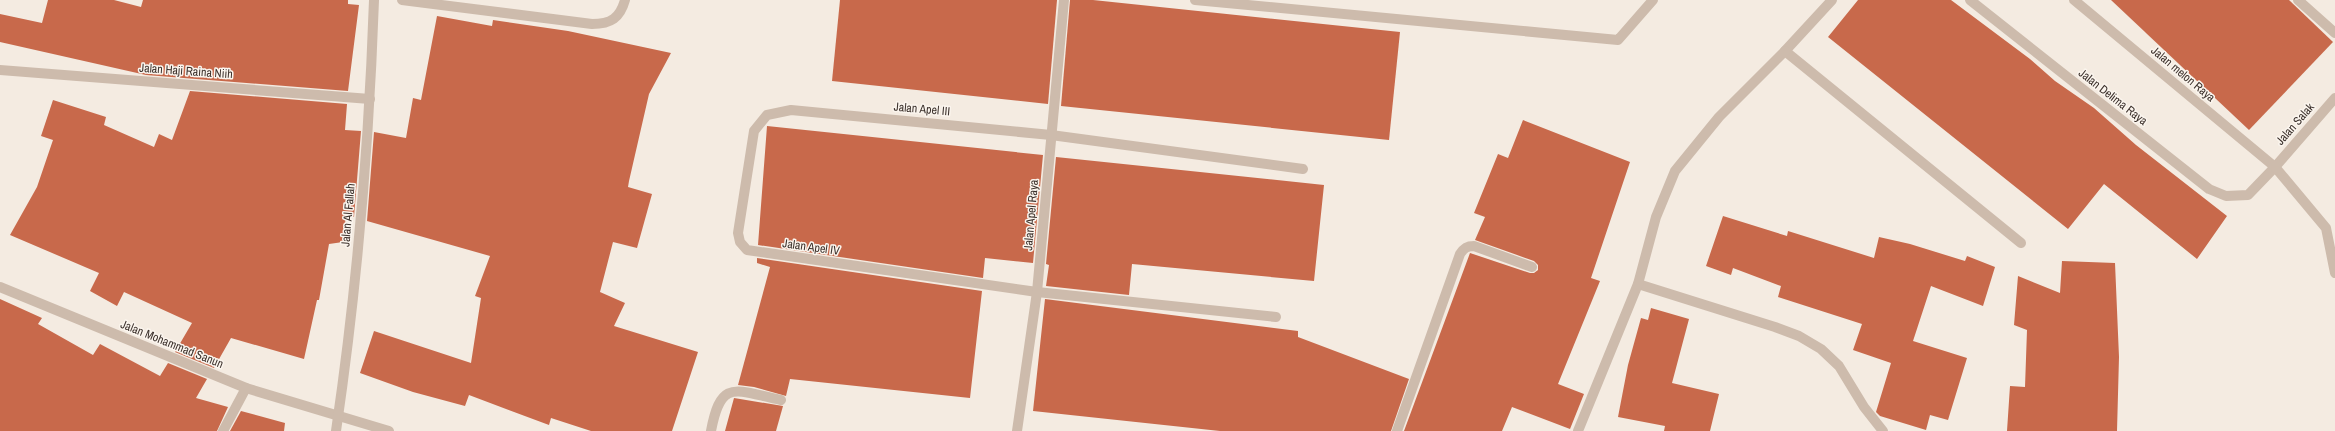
<svg xmlns="http://www.w3.org/2000/svg" width="2335" height="431" font-family="'Archivo Narrow',sans-serif">
<style>
.building{fill:#c8694b}
.lines{fill:none;stroke-linecap:round;stroke-linejoin:round}
.minor{stroke:#cdbbac;stroke-width:10}
.tertiary{stroke:#cdbbac;stroke-width:10}
.labels{text-anchor:middle;stroke-width:3;stroke-linejoin:round;paint-order:stroke}
.street-label{font-size:12px;fill:#3b302b;stroke:#fbf5ee}
</style>
<rect width="100%" height="100%" fill="#f4ebe1"/>
<!-- building -->
<g class="building">
<polygon points="48,0 114,0 141,7 143,0 348,0 348,4 359,5 348,91 146,75 0,42 0,14 42,23"/>
<polygon points="840,0 1057,0 1048,104 832,81"/>
<polygon points="1070,0 1093,0 1400,32 1389,140 1061,106"/>
<polygon points="1858,0 1951,0 2030,59 2055,81 2094,108 2136,145 2227,216 2197,259 2104,184 2068,229 1828,37"/>
<polygon points="2111,0 2289,0 2333,42 2249,130"/>
<polygon points="437,16 492,26 493,20 568,31 671,53 649,94 629,181 628,187 652,194 637,248 613,242 600,292 625,303 614,326 698,352 672,431 591,431 551,418 549,425 469,395 465,406 413,392 360,373 374,331 471,363 481,298 475,296 490,256 367,221 374,132 406,138 413,98 421,100"/>
<polygon points="190,91 347,104 345,130 361,131 354,217 346,215 343,242 329,244 319,300 317,300 304,359 231,338 214,368 175,352 192,323 124,292 117,306 90,291 99,273 10,235 37,187 53,140 41,136 53,100 106,117 104,125 154,147 159,134 172,140"/>
<polygon points="1523,120 1630,162 1591,278 1600,281 1558,384 1584,394 1570,429 1512,407 1502,431 1404,431 1470,253 1530,273 1534,273 1538,270 1538,265 1534,261 1475,240 1485,217 1474,213 1498,154 1508,158"/>
<polygon points="767,126 1043,155 1033,263 985,258 983,278 758,245"/>
<polygon points="1056,157 1324,185 1314,281 1132,264 1129,295 1046,286 1049,265 1046,264"/>
<polygon points="1723,216 1787,236 1788,231 1874,258 1879,237 1910,244 1965,261 1967,256 1995,267 1983,306 1931,286 1913,341 1967,358 1948,420 1930,415 1926,430 1880,416 1876,412 1891,363 1853,350 1862,324 1778,297 1781,286 1733,268 1731,275 1706,266"/>
<polygon points="757,258 982,291 970,398 790,379 786,396 754,387 738,385 770,267 757,263"/>
<polygon points="2062,261 2115,263 2119,357 2117,431 2007,431 2010,386 2025,387 2027,330 2014,325 2018,276 2060,293"/>
<polygon points="0,299 42,318 38,324 93,355 100,344 160,376 168,363 207,379 196,398 228,407 217,431 0,431"/>
<polygon points="1045,299 1298,331 1298,337 1409,379 1391,431 1220,431 1033,411"/>
<polygon points="1651,308 1689,319 1672,383 1719,394 1710,431 1664,431 1665,426 1618,417 1628,365 1641,318 1648,320"/>
<polygon points="734,398 783,406 776,431 725,431"/>
<polygon points="241,411 285,423 284,431 230,431"/>
</g>
<g class="lines">
<!-- minor -->
<g class="minor">
<path d="M402,0L592,24C611,24 620,18 625,0"/>
<polyline points="1195,0 1618,40 1653,0"/>
<polyline points="1832,0 1785,51 2021,243"/>
<polyline points="1970,0 2209,189 2226,196 2248,195 2275,167 2335,98"/>
<polyline points="2074,0 2275,167 2326,228 2335,273"/>
<polyline points="2298,0 2335,33"/>
<polyline points="0,70 370,99"/>
<polyline points="1638,284 1775,327 1799,336 1821,349 1839,366 1864,407 1883,431"/>
<polyline points="0,287 246,388 389,431"/>
<polyline points="1276,317 1037,292 747,250 740,242 738,233 754,131 767,115 791,110 1051,135 1303,169"/>
<polyline points="223,431 246,388"/>
<path d="M711,431C721,377 736,391 781,400"/>
<polyline points="1017,431 1037,292 1064,0"/>
<path d="M1397,431L1460,254C1464,248 1467,246 1474,246L1532,267"/>
<polyline points="1578,431 1638,284 1656,217 1675,171 1719,117 1785,51"/>
</g>
<!-- tertiary -->
<path class="tertiary" d="M336,431C357,288 369,145 374,0"/>
</g>
<g class="labels">
<!-- street labels -->
<g class="street-label">
<text transform="translate(186 71) rotate(4)" y="4">Jalan Haji Raina Niih</text>
<text transform="translate(2183 74) rotate(40)" y="4">Jalan melon Raya</text>
<text transform="translate(2113 97) rotate(38)" y="4">Jalan Delima Raya</text>
<text transform="translate(922 109) rotate(5)" y="4">Jalan Apel III</text>
<text transform="translate(2295 124) rotate(-49)" y="4">Jalan Salak</text>
<text transform="translate(348 215) rotate(-85)" y="4">Jalan Al Fallah</text>
<text transform="translate(1031 215) rotate(-85)" y="4">Jalan Apel Raya</text>
<text transform="translate(811 247) rotate(8)" y="4">Jalan Apel IV</text>
<text transform="translate(172 344) rotate(22)" y="4">Jalan Mohammad Sanun</text>
</g>
</g>
</svg>
